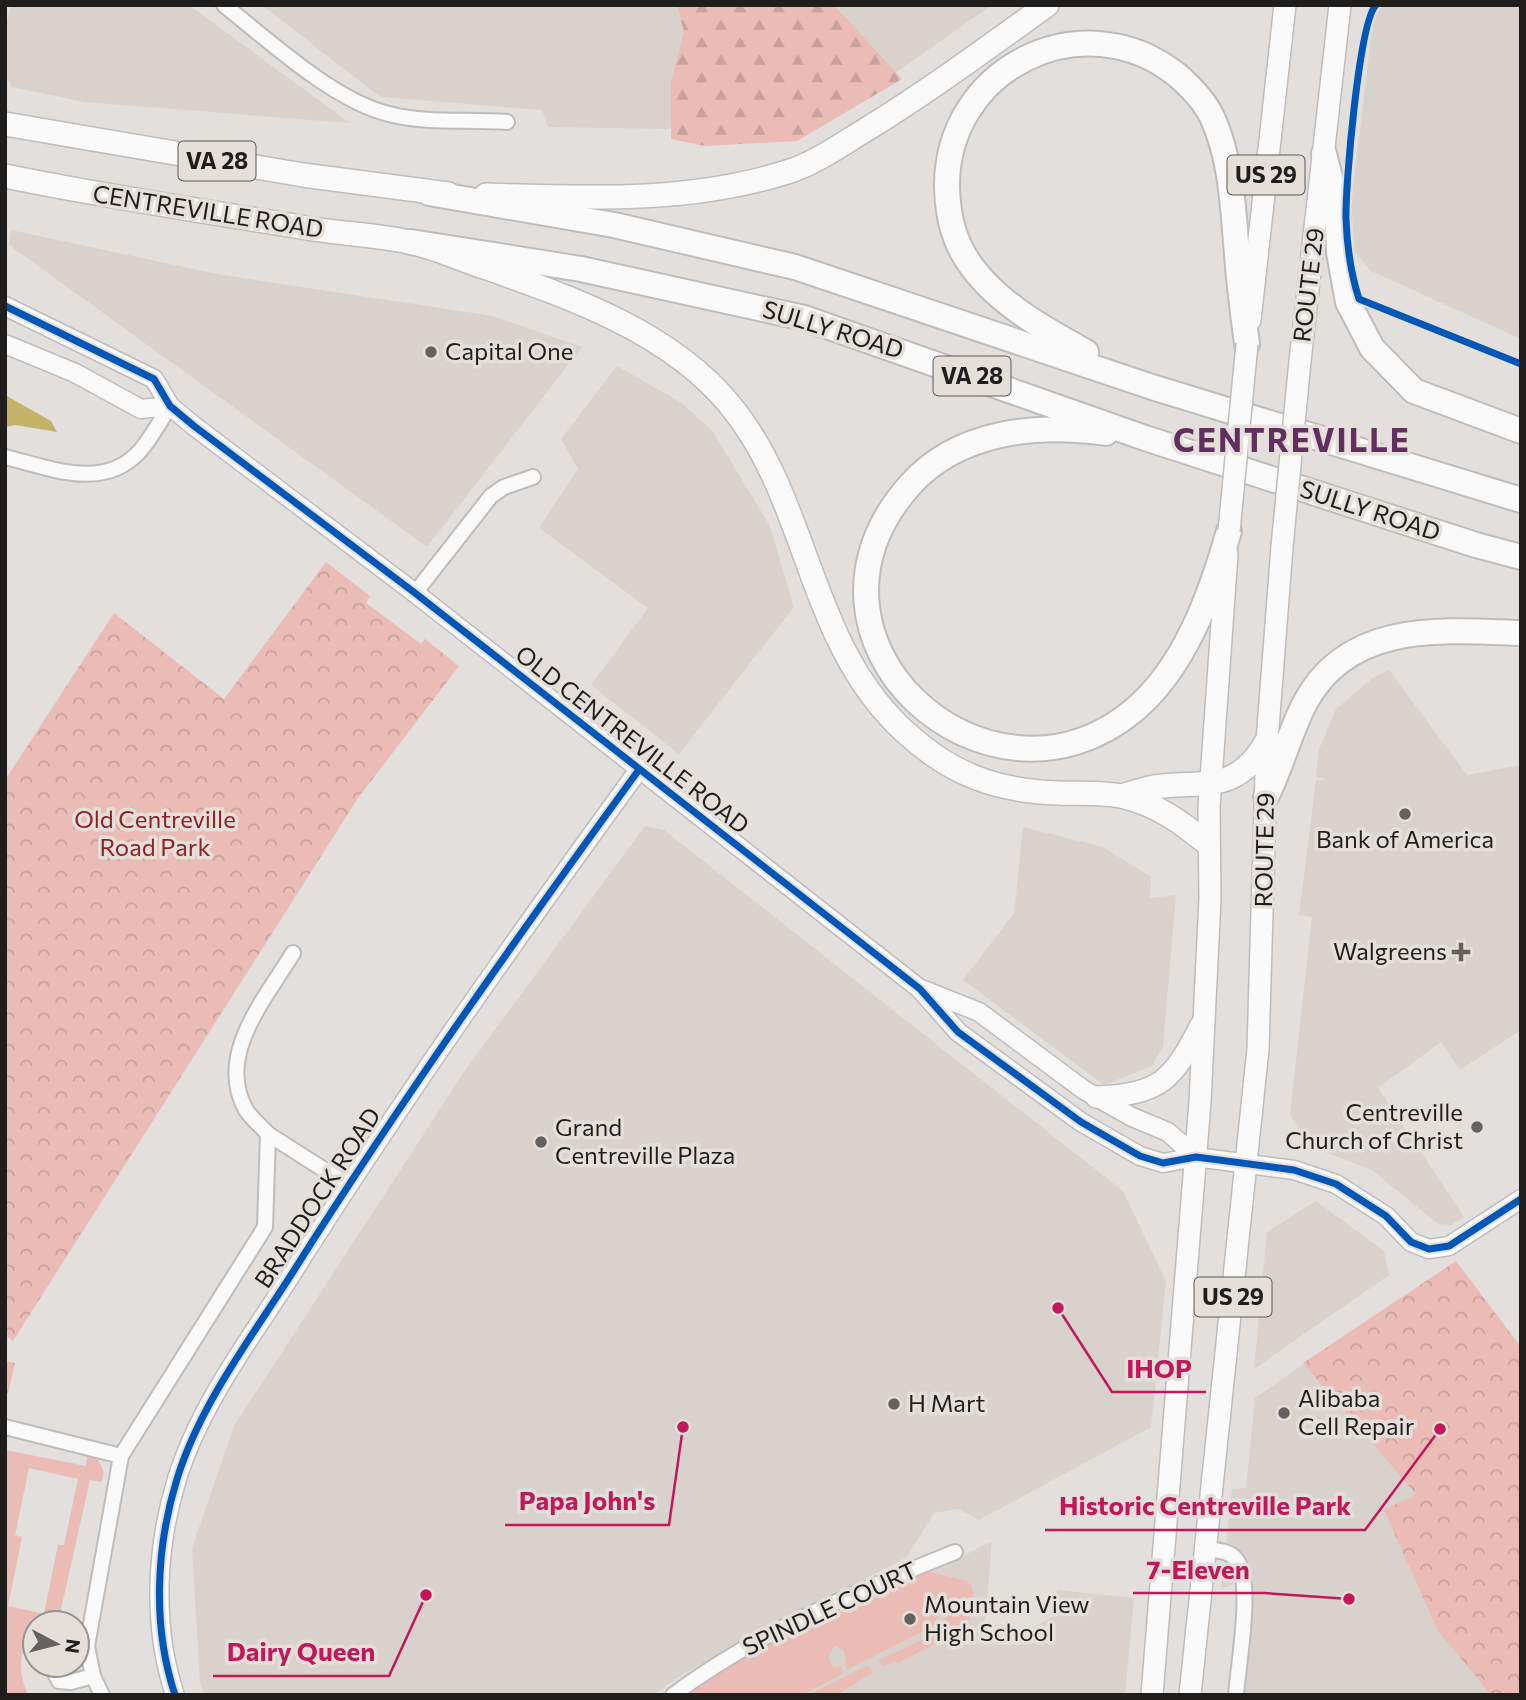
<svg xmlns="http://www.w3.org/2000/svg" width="1526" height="1700" font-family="Commissioner,sans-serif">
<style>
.built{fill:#d9d2cc}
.grass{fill:#ebbbb6;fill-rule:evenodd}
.forest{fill:url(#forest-firs)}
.park{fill:url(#park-crowns)}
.water{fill:#c2b369}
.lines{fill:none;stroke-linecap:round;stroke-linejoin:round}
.minor-casing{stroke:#bfbdbb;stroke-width:18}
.tertiary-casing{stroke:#bfbdbb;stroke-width:21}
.primary-casing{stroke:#bfbdbb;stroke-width:24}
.trunk-casing{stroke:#bfbdbb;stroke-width:26}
.motorway-casing{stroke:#bfbdbb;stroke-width:28}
.minor{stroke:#fbfafa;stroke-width:14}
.tertiary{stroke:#fbfafa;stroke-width:18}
.primary{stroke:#fbfafa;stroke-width:21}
.trunk{stroke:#fbfafa;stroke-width:23}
.motorway{stroke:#fbfafa;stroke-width:24}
.primary-bridge-casing{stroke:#bfbdbb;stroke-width:24;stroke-linecap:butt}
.primary-bridge{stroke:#fbfafa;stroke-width:21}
.cycleway-casing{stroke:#e5dfda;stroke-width:11}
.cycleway{stroke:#0057b8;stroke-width:7}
.poi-dot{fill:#646260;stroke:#e5dfda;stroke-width:2.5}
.labels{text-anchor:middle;stroke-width:7;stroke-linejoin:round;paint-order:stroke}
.shield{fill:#e5dfda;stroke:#5b5855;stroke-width:2}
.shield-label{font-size:23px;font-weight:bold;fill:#201e1c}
.street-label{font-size:24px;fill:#201e1c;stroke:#e5dfda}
.poi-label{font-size:24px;fill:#201e1c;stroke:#e5dfda;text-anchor:start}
.park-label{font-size:24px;fill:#951e24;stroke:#e5dfda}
.district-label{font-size:32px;font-weight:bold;letter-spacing:2px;fill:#612e5f;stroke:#e5dfda}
.leader{fill:none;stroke:#c2185b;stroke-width:2.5}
.callout-dot{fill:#c2185b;stroke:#e5dfda;stroke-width:2.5}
.callout-label{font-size:26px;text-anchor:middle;font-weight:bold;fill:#c2185b;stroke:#e5dfda;stroke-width:7;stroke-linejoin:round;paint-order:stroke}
</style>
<defs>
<pattern id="forest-firs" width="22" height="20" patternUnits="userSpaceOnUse" patternTransform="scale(1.75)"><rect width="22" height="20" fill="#ebbbb6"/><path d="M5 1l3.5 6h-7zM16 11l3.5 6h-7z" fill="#c9a09c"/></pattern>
<pattern id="park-crowns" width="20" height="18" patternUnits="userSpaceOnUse" patternTransform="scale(1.75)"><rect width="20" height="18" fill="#ebbbb6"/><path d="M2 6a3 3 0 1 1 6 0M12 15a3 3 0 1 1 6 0" fill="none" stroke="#c9a09c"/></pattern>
</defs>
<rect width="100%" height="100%" fill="#e2dfdd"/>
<!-- built -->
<g class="built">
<polygon points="11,5 189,5 350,123 84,102 12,87 5,75 5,29"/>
<polygon points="262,5 761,5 669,129 548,127 542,110 380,97"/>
<polygon points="834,5 992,5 895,73"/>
<polygon points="1383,5 1521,5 1521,339 1371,271 1355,252 1351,205 1373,20"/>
<polygon points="11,230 217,274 493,316 582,347 427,547 9,245"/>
<polygon points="617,366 682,403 713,432 770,526 794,607 679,754 591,685 648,608 539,528 578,469 561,439"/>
<polygon points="1389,670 1467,775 1521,765 1521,1030 1460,1070 1441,1042 1378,1088 1464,1217 1451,1225 1438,1224 1372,1170 1308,1146 1290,1115 1312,917 1299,915 1316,780 1325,780 1316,776 1319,749 1336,709 1374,677"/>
<polygon points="645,826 664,830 1123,1191 1166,1281 1151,1427 979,1520 958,1509 934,1513 907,1557 686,1672 653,1695 205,1695 200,1683 192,1548 234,1426 466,1069"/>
<polygon points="1023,827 1103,847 1151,877 1150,898 1176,895 1163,1046 1152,1066 1104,1085 963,980 1014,913"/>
<polygon points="1316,1201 1384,1251 1389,1275 1254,1369 1267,1232"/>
<polygon points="1305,1363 1419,1494 1493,1695 1241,1695 1252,1576 1221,1589 1232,1489 1246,1488 1255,1398"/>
<polygon points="992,1541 985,1623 1032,1628 1054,1616 1057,1590 1134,1598 1125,1695 690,1695"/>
</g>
<!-- grass -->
<g class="grass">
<path d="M5,1450L86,1466L87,1457L97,1458L104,1472L101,1482L90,1480L59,1618L35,1623C35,1631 32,1632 28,1638C18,1657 19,1676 28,1695H5ZM29,1468L78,1479L64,1545H58L44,1614L8,1606L22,1537L15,1535Z"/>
<polygon points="921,1570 967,1581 972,1587 975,1604 947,1603 932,1627 847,1670 844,1650 834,1646 828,1658 834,1668 841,1666 843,1674 802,1695 689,1695 718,1672 776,1639"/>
<polygon points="951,1607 972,1611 967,1626 956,1641 952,1633 941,1626"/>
<polygon points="941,1631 949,1637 898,1663 896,1661 883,1667 879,1660"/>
<polygon points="868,1665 873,1672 837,1695 808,1695"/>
</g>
<!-- forest -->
<polygon class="forest" points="677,5 834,5 902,79 797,141 705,146 671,139 671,82 684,32"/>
<!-- park -->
<g class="park">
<polygon points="326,562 370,596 366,603 421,644 425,639 459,666 358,798 13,1341 5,1335 5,780 114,613 224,699"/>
<polygon points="1456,1261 1521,1347 1521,1695 1491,1695 1438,1631 1384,1510 1416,1494 1303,1363"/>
<polygon points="5,1361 15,1363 8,1393 5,1393"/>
</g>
<!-- water -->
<polygon class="water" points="5,395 51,421 57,432 15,425 5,427"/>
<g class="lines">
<!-- minor casing -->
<g class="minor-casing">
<g id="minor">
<path d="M224,5C268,40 334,101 389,114C427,124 468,119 507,122"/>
<path d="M5,457C50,468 103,491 139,452C151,439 160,421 170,406"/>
<polyline points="415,593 491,496 504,487 533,477"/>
<path d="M268,1134C261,1126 251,1118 246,1110C215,1055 266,998 293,953"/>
<polyline points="5,1427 121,1456"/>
<path d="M1206,1549C1217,1551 1228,1550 1236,1559C1254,1581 1238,1665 1236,1695"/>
<polyline points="51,1665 59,1681 71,1682 93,1676"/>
<polyline points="102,1695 93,1676 87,1646 121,1456 265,1227 268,1134 348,1185"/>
<path d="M673,1695C759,1631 856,1592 955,1552"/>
</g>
</g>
<!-- tertiary casing -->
<g class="tertiary-casing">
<g id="tertiary">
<polyline points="5,306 154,379 170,406 194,426 415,593 920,989 958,1032 1081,1122 1140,1156 1163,1163 1196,1157 1294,1170 1336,1184 1386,1216 1411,1242 1429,1249 1449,1246 1521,1199"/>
<polyline points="5,344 75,373 141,409 170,406"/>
<polyline points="924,990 979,1012 1084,1090 1132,1117 1168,1132 1196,1157"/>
<path d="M175,1695C152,1626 156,1547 177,1479C201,1401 255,1333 298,1264C405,1095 520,933 638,771"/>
</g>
</g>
<!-- primary casing -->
<g class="primary-casing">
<g id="primary">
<polyline points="1250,320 1285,5"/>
<polyline points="1300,361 1340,5"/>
<path d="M1096,1097C1161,1094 1172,1081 1201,1025"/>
<polyline points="1152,1695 1200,1102 1210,899 1209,807 1227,554"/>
<polyline points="1190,1695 1258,1049 1267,741 1282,547"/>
</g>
</g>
<!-- trunk casing -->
<g class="trunk-casing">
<g id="trunk">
<polyline points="5,124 303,175 448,194"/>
<path d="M5,176C107,197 210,212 313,229C345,234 378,235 409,242C435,247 461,260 487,268C572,298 670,332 730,405C810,502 807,642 904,731C950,774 996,791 1058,793C1080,794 1104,792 1125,797C1158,805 1182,823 1208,844"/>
<path d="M486,195C587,198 689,203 787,172C814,164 842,144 867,129C929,91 987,48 1047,5"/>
<path d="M1122,796C1132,793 1143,789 1154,787C1204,780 1236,795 1267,741"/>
</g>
</g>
<!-- motorway casing -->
<g class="motorway-casing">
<g id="motorway">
<polyline points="1324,154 1337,205 1339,252 1348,302 1372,348 1414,391 1521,431"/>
<polyline points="429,193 614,225 795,267 1152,387 1521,500"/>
<polyline points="411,242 581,269 804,318 1145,438 1476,545 1521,557"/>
<path d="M1086,352C1046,330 1000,305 972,267C954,243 948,218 947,188C945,68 1083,0 1177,75C1191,87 1205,101 1213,119C1232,162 1233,209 1237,254C1239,284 1243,314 1247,344"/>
<path d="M1106,433C1038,423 958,431 910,485C773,639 987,831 1133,711C1185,668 1211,594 1229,531"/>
<path d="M1266,797C1282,766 1289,733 1305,703C1348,621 1442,630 1521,633"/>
</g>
</g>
<!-- minor -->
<use href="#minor" class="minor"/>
<!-- tertiary -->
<use href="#tertiary" class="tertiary"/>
<!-- primary -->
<use href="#primary" class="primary"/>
<!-- trunk -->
<use href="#trunk" class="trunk"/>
<!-- motorway -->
<use href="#motorway" class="motorway"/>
<!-- primary-bridge casing -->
<g class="primary-bridge-casing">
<g id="primary-bridge">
<polyline points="1229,531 1247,344"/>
<polyline points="1282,547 1300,361"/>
</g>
</g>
<!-- primary-bridge -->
<use href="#primary-bridge" class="primary-bridge"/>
<!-- cycleway casing -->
<g class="cycleway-casing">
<g id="cycleway">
<path d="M1376,5C1359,22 1345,188 1346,219C1347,246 1351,274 1359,299L1521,364"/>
<polyline points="5,306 154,379 170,406 194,426 415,593 920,989 958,1032 1081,1122 1140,1156 1163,1163 1196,1157 1294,1170 1336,1184 1386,1216 1411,1242 1429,1249 1449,1246 1521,1199"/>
<path d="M175,1695C152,1626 156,1547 177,1479C201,1401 255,1333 298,1264C405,1095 520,933 638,771"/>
</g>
</g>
<!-- cycleway -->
<use href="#cycleway" class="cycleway"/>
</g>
<!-- markers -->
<g class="poi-dot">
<circle cx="431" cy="352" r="7"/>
<circle cx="1405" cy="814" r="7"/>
<path d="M1457.5 941.5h7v7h7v7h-7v7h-7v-7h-7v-7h7z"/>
<circle cx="1477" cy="1127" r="7"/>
<circle cx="541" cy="1142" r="7"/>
<circle cx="894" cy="1404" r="7"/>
<circle cx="1284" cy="1413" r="7"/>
<circle cx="910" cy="1619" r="7"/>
</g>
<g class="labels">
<!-- shield labels -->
<g class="shield">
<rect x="178.5" y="141.5" width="77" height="39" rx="5"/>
<rect x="1227.5" y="155.5" width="77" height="39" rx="5"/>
<rect x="933.5" y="356.5" width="77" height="39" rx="5"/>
<rect x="1194.5" y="1277.5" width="77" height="39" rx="5"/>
</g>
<g class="shield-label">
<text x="217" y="169">VA 28</text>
<text x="1266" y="183">US 29</text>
<text x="972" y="384">VA 28</text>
<text x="1233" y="1305">US 29</text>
</g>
<!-- street labels -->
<g class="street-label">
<text transform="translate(208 212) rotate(9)" y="8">CENTREVILLE ROAD</text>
<text transform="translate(1309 285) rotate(-83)" y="8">ROUTE 29</text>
<text transform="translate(833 330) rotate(17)" y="8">SULLY ROAD</text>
<text transform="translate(1370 511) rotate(18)" y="8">SULLY ROAD</text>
<text transform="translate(632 740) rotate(38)" y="8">OLD CENTREVILLE ROAD</text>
<text transform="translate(1265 850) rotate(-89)" y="8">ROUTE 29</text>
<text transform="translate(318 1198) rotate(-57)" y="8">BRADDOCK ROAD</text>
<text transform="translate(830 1609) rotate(-25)" y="8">SPINDLE COURT</text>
</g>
<!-- poi labels -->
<g class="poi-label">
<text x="445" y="360">Capital One</text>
<text x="1405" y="848" text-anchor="middle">Bank of America</text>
<text x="1447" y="960" text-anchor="end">Walgreens</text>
<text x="1463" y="1121" text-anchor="end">Centreville<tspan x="1463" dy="28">Church of Christ</tspan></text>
<text x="555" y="1136">Grand<tspan x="555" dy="28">Centreville Plaza</tspan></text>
<text x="1298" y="1407">Alibaba<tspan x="1298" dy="28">Cell Repair</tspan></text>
<text x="908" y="1412">H Mart</text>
<text x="924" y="1613">Mountain View<tspan x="924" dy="28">High School</tspan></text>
</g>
<!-- park labels -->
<g class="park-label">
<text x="155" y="828">Old Centreville<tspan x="155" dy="28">Road Park</tspan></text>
</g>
<!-- district labels -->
<g class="district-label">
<text x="1292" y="452">CENTREVILLE</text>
</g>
</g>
<!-- callouts -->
<path class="leader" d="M1058 1308L1112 1392H1206M683 1427L669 1525H505M1440 1429L1365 1530H1045M1349 1599L1264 1593H1133M426 1595L389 1676H213"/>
<g class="callout-dot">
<circle cx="1058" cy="1308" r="7"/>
<circle cx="683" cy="1427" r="7"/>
<circle cx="1440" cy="1429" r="7"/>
<circle cx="1349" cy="1599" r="7"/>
<circle cx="426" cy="1595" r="7"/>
</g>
<g class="callout-label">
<text x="1159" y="1378">IHOP</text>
<text x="587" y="1510">Papa John's</text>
<text x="1205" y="1515">Historic Centreville Park</text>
<text x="1198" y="1579">7-Eleven</text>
<text x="301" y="1661">Dairy Queen</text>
</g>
<!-- border -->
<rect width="1526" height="1700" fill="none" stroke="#201e1c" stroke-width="14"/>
<!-- north arrow -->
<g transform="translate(56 1644) rotate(97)"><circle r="33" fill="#e5dfda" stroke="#96928e" stroke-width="2"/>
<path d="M0-5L12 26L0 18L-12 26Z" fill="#646260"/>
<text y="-10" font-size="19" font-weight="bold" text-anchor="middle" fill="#201e1c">N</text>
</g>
</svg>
